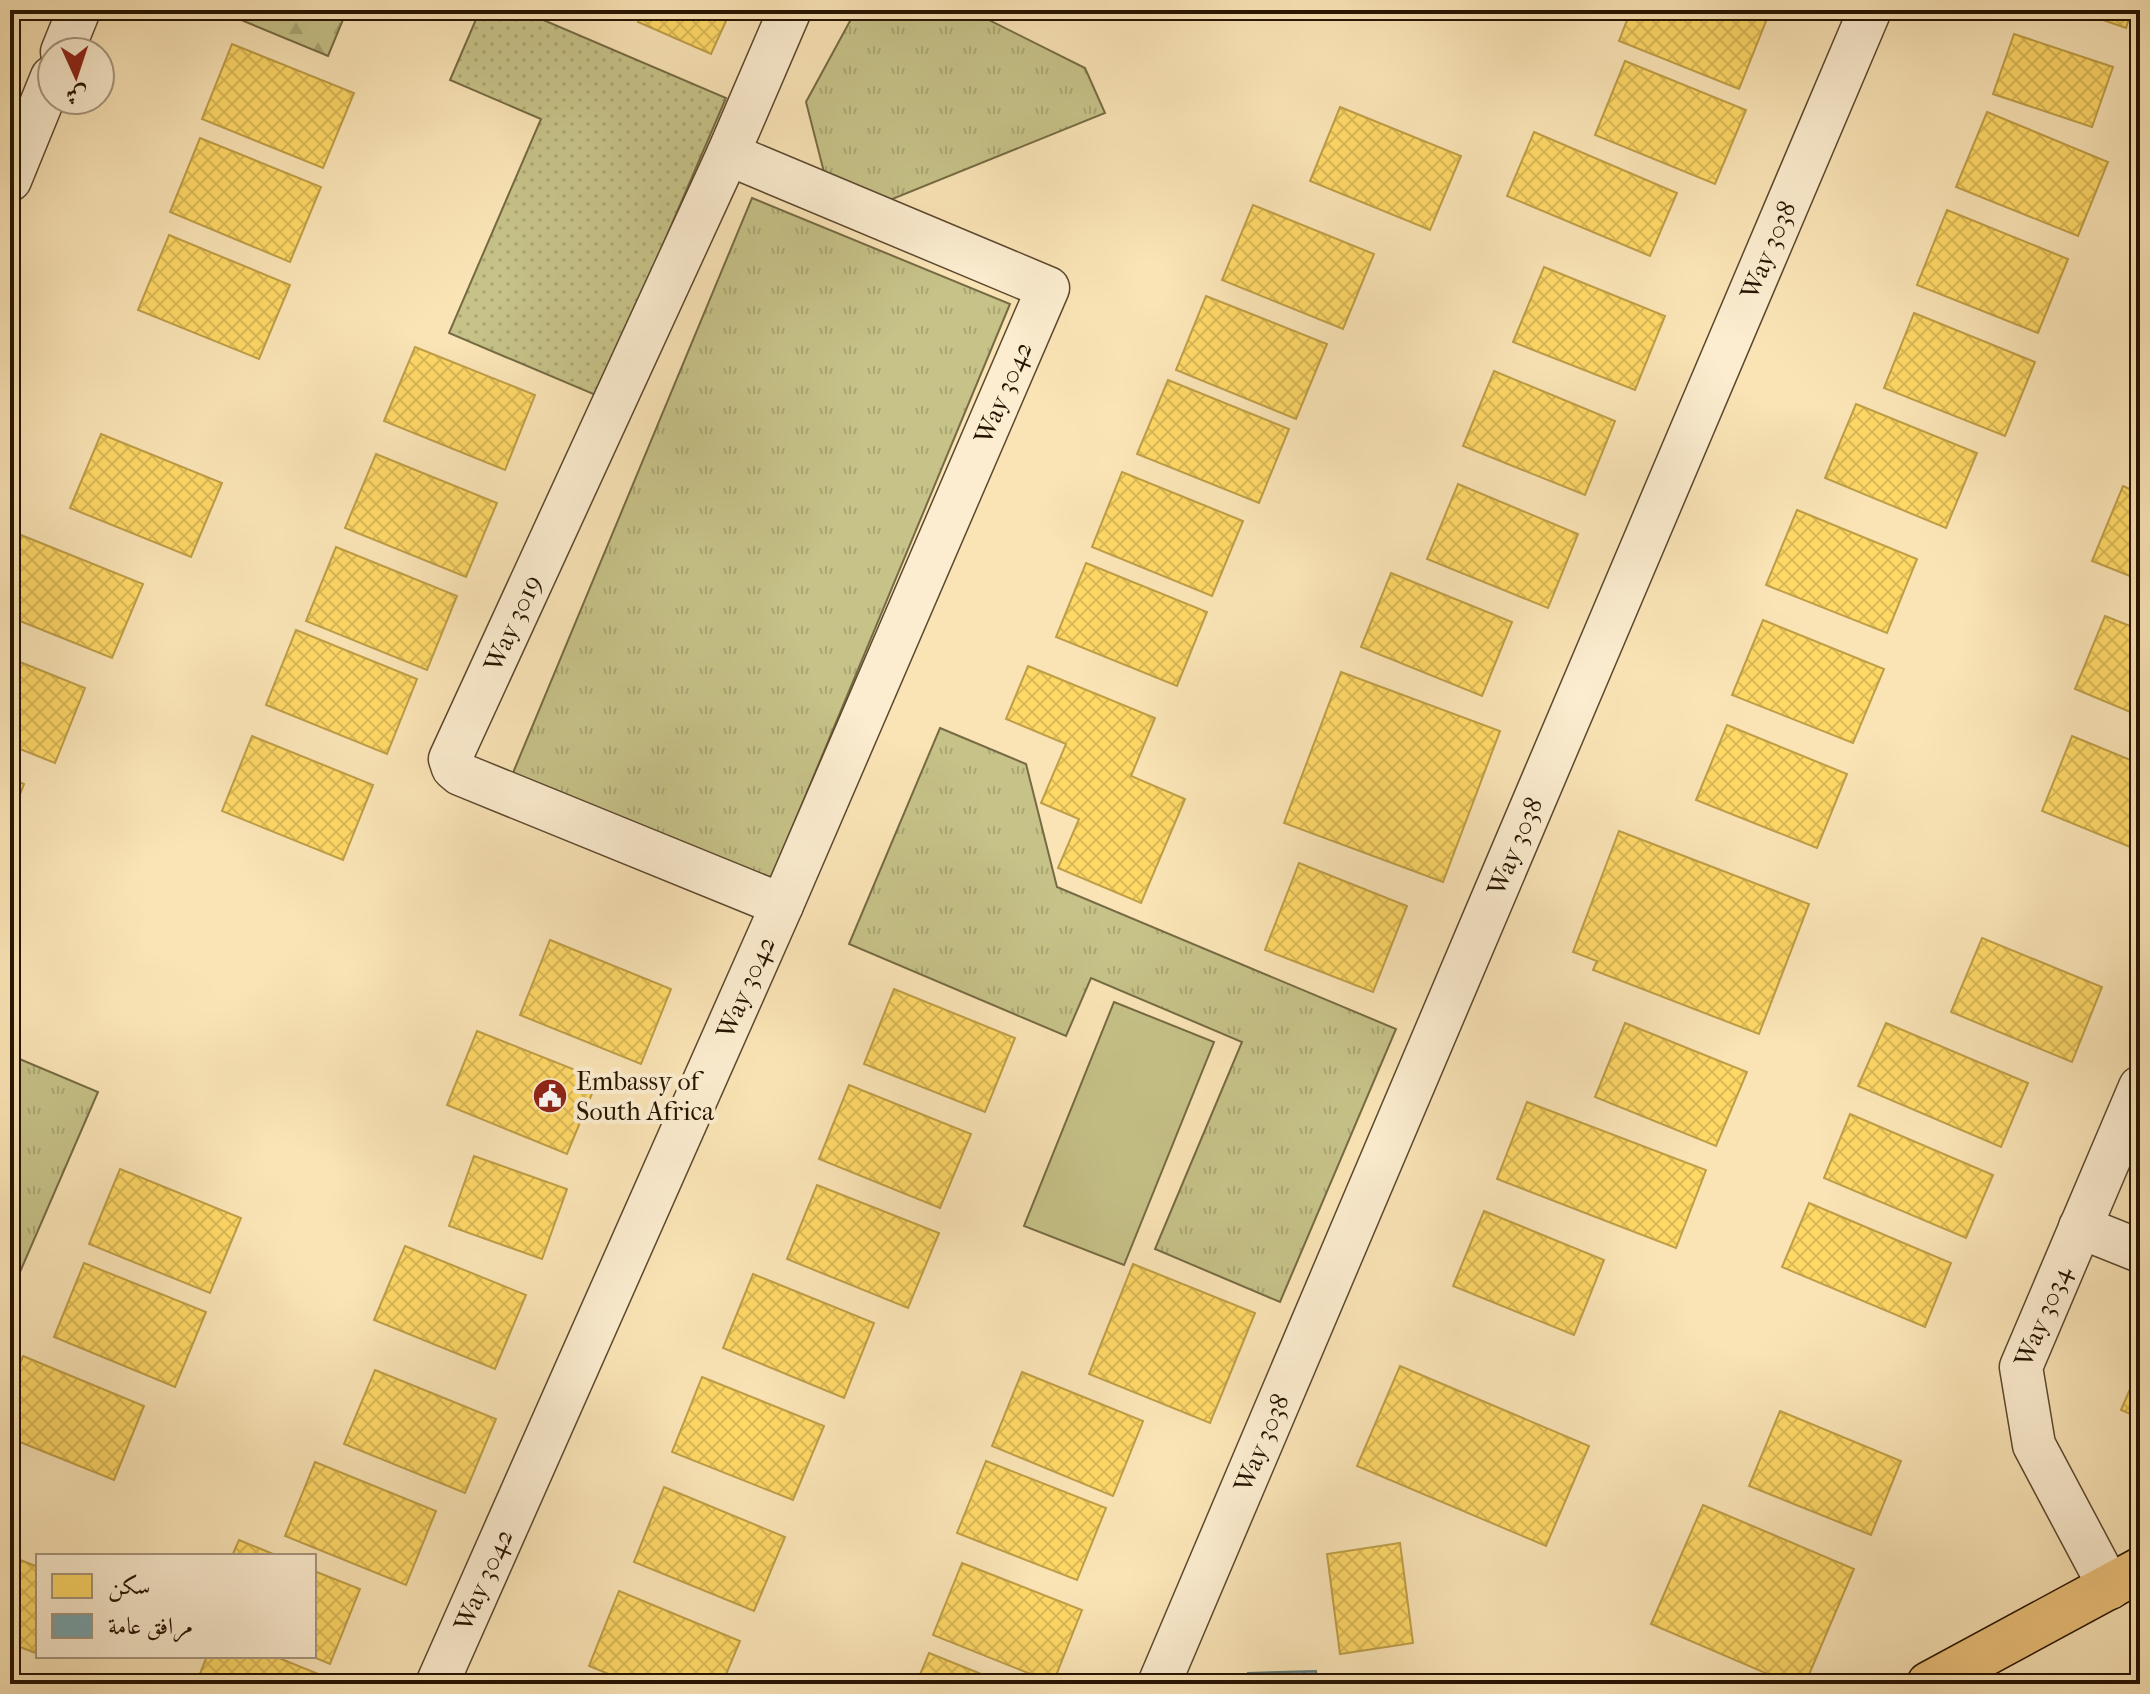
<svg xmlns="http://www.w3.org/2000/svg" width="2150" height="1694" font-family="'IM FELL French Canon',Amiri,serif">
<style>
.grass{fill:url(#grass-dots);stroke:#766b44;stroke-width:2}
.forest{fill:url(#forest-firs);stroke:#766b44;stroke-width:2}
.park{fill:url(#park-tufts);stroke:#766b44;stroke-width:2}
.pitch{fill:#c6c288;stroke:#766b44;stroke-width:2}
.homes{fill:url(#homes-cross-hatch);stroke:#be9e47;stroke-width:2}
.public{fill:url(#public-cross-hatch);stroke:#5e7a7a;stroke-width:2}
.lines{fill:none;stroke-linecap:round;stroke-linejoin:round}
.minor-casing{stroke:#5c482e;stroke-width:45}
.major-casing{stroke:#271400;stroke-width:47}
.minor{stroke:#fcedd0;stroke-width:42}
.major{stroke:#edc27b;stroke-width:44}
.labels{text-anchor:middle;stroke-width:8;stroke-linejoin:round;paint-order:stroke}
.street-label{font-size:26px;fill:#271400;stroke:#fcedd0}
.poi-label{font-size:26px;fill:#271400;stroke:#fcedd0;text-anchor:start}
</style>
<defs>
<pattern id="grass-dots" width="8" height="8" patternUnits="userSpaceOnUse" patternTransform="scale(2)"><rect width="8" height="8" fill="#c6c288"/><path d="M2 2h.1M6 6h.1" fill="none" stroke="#aaa674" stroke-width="1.8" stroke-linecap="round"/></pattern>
<pattern id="forest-firs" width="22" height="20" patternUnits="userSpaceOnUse" patternTransform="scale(2)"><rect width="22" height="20" fill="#c6c288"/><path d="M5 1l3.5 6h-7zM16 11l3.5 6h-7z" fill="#aaa674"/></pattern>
<pattern id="park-tufts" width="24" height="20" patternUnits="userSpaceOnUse" patternTransform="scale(2)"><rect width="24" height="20" fill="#c6c288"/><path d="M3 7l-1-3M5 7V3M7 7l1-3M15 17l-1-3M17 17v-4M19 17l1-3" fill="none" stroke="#aaa674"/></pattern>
<pattern id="homes-cross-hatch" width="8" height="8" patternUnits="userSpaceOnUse" patternTransform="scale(2)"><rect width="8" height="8" fill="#ffd966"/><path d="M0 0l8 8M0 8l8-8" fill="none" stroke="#dbb957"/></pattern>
<pattern id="public-cross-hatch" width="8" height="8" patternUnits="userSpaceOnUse" patternTransform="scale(2)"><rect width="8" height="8" fill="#76a5af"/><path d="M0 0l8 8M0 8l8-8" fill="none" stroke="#61858c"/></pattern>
</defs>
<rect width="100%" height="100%" fill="#fae4b6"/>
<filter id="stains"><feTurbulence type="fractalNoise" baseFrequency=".0025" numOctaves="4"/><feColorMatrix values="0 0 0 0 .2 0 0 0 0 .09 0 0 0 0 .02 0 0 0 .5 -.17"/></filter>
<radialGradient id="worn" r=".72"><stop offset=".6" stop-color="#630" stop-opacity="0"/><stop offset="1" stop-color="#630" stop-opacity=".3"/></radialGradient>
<!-- grass -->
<polygon class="grass" points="480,10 520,10 726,98 598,396 449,333 541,119 450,80"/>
<!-- forest -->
<polygon class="forest" points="217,10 347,10 328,56"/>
<!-- park -->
<g class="park">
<polygon points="856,10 969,10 1085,68 1105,113 885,202 826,180 806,102"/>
<polygon points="752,198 1010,304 768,886 510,780"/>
<polygon points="940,728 1026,764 1057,887 1396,1029 1280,1302 1155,1249 1242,1042 1091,978 1066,1036 849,944"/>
<polygon points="10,1055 98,1092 10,1295"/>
</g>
<!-- pitch -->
<polygon class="pitch" points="1114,1002 1214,1042 1124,1265 1024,1226"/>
<!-- homes -->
<g class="homes">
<polygon points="643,10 731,10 711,54 638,22"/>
<polygon points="1631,10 1752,10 1768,16 1739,89 1619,41"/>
<polygon points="2074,10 2132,10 2126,28"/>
<polygon points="2014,34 2113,67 2092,127 1993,94"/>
<polygon points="232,44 354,93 323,168 202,119"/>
<polygon points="1625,61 1746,110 1715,184 1595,135"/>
<polygon points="1340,107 1461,156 1430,230 1310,181"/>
<polygon points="1987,112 2108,162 2078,236 1956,187"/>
<polygon points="1534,132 1677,193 1650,256 1507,196"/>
<polygon points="200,138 321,187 290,262 170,212"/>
<polygon points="1253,205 1374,254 1343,329 1222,280"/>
<polygon points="1947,210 2068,259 2038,333 1917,285"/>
<polygon points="169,235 290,285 259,359 138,310"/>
<polygon points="1544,267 1665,316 1635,390 1513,342"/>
<polygon points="1206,296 1327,344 1296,419 1176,370"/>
<polygon points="1914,313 2035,362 2005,436 1884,388"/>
<polygon points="415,347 535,395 505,470 384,421"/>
<polygon points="1494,371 1615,421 1585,495 1463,446"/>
<polygon points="1168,380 1289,429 1259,503 1137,454"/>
<polygon points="1856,404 1977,453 1946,528 1825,478"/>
<polygon points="101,434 222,483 191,557 70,508"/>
<polygon points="376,454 497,503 466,577 345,528"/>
<polygon points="1122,472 1243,521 1212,596 1092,547"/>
<polygon points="1458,484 1578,534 1548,608 1427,559"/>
<polygon points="2123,486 2140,494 2140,580 2092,561"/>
<polygon points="1797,510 1917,559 1887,633 1766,585"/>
<polygon points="21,535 143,584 112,658 10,617 10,563"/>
<polygon points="336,547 457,596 427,670 306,621"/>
<polygon points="1086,563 1207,612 1177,686 1056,637"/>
<polygon points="1391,573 1512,622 1482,696 1361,647"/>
<polygon points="2105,616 2140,630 2140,716 2075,689"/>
<polygon points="1763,620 1884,669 1853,743 1732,695"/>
<polygon points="296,630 417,679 387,754 266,705"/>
<polygon points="10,658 85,688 55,763 10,745"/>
<polygon points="1028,666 1155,718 1131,776 1185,799 1141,903 1058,868 1079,819 1041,803 1066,744 1006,719"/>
<polygon points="1341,672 1500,731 1443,882 1284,823"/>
<polygon points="1727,725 1847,774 1817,848 1696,800"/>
<polygon points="252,736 373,785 343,860 222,811"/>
<polygon points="2072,736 2140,764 2140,851 2042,811"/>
<polygon points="10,778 24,784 10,820"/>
<polygon points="1619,831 1809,904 1759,1034 1593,970 1597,961 1573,952"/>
<polygon points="1299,863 1407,906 1373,992 1265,950"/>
<polygon points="1982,938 2102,987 2072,1062 1951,1012"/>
<polygon points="550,940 671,989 641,1064 520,1015"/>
<polygon points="894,989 1015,1038 985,1112 864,1064"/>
<polygon points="1625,1023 1747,1072 1716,1146 1595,1097"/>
<polygon points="1886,1023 2028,1083 2001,1147 1858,1086"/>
<polygon points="477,1031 598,1079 567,1154 447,1105"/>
<polygon points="849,1085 971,1134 940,1208 819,1159"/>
<polygon points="1527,1102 1706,1170 1676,1248 1497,1179"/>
<polygon points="1850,1114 1993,1175 1966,1238 1824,1178"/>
<polygon points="474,1156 567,1189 542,1259 449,1226"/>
<polygon points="120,1169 241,1218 210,1293 89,1244"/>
<polygon points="817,1185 939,1233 908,1308 787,1259"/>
<polygon points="1809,1203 1951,1263 1925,1327 1782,1267"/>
<polygon points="1484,1211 1604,1260 1574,1335 1453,1286"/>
<polygon points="405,1246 526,1295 495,1369 374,1320"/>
<polygon points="84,1263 206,1312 175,1387 54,1337"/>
<polygon points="1133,1264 1255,1313 1210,1423 1089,1374"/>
<polygon points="753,1274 874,1323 844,1398 723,1348"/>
<polygon points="23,1356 144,1406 114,1480 10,1438 10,1388"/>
<polygon points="1400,1366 1589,1446 1546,1546 1357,1466"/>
<polygon points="2140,1366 2140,1418 2121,1410"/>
<polygon points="375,1370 496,1419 465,1493 344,1444"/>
<polygon points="1022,1372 1143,1421 1113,1496 992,1446"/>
<polygon points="702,1377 824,1426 793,1500 672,1452"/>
<polygon points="1780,1411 1901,1461 1871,1535 1749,1486"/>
<polygon points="986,1461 1106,1508 1077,1580 957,1533"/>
<polygon points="315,1462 436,1511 406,1585 285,1536"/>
<polygon points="664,1487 785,1537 754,1611 634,1562"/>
<polygon points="1703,1505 1854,1569 1805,1684 1791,1684 1651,1624"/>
<polygon points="239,1540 278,1556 232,1556"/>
<polygon points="1400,1543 1413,1643 1340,1654 1327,1554"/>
<polygon points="10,1556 38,1567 38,1654 10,1643"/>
<polygon points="962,1563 1082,1610 1053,1683 933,1635"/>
<polygon points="314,1571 360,1589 330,1664 311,1656 314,1656"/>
<polygon points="619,1591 740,1641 722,1684 633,1684 589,1666"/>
<polygon points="929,1653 1006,1684 916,1684"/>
<polygon points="207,1656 274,1656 338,1682 337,1684 196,1684"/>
<polygon points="10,1671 22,1676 18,1684 10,1684"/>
</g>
<!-- public -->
<polygon class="public" points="1316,1671 1317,1684 1248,1684 1248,1673"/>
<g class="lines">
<!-- minor casing -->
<g class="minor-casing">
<g id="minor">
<polyline points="62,52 79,10"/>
<polyline points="10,180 52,77"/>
<path id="s1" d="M782,905L460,774L453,768L450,759L728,154L790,10"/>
<polyline points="2080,1227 2140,1251"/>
<path id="s2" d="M2110,1588L2034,1445L2021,1367L2140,1087"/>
<path id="s3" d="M437,1684L782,905L1048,288L728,154"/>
<path id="s4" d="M1159,1684L1870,10"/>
</g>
</g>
<!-- major casing -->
<g class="major-casing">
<polyline id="major" points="1929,1684 2140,1570"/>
</g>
<!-- minor -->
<use href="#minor" class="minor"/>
<!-- major -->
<use href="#major" class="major"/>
</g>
<!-- icons -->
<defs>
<g id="civic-disc" transform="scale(1.8)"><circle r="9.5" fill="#8f2418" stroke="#fcedd0"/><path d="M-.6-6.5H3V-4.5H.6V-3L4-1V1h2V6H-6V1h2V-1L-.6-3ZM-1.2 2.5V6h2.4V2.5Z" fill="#fff"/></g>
</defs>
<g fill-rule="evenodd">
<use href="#civic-disc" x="550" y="1096"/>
</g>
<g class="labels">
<!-- street labels -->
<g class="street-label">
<text dy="9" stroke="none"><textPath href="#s4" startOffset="1558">Way 3038</textPath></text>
<text dy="9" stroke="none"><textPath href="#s3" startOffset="1410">Way 3042</textPath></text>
<text dy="9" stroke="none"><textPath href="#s1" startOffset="516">Way 3019</textPath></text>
<text dy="9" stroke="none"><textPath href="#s4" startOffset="910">Way 3038</textPath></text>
<text dy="9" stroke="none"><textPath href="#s3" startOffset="762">Way 3042</textPath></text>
<text dy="9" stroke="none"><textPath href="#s2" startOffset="296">Way 3034</textPath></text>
<text dy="9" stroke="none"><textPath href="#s4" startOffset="262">Way 3038</textPath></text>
<text dy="9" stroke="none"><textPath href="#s3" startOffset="114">Way 3042</textPath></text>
</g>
<!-- poi labels -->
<g class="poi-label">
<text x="576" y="1090">Embassy of<tspan x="576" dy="30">South Africa</tspan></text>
</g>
</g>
<!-- margin -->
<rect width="2150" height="1694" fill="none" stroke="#fae4b6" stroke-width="40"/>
<rect x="12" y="12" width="2126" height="1670" fill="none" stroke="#271400" stroke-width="4"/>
<rect x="20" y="20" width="2110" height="1654" fill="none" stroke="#271400" stroke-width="2"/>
<!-- legend -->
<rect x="36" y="1554" width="280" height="104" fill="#fcedd0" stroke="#a7967d" stroke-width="2"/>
<rect x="52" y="1574" width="40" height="24" fill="#ffd966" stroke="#a7967d" stroke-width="2"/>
<text x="108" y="1594" font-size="24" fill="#271400">سكن</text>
<rect x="52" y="1614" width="40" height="24" fill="#76a5af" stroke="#a7967d" stroke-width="2"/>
<text x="108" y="1634" font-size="24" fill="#271400">مرافق عامة</text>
<!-- north arrow -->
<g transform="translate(76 76) rotate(177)"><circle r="38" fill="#fcedd0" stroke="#a7967d" stroke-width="2"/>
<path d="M0-6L14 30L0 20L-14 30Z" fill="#8f2418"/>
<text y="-12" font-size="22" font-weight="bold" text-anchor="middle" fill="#271400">ش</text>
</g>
<rect width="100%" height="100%" filter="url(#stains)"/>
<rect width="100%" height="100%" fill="url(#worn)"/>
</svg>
